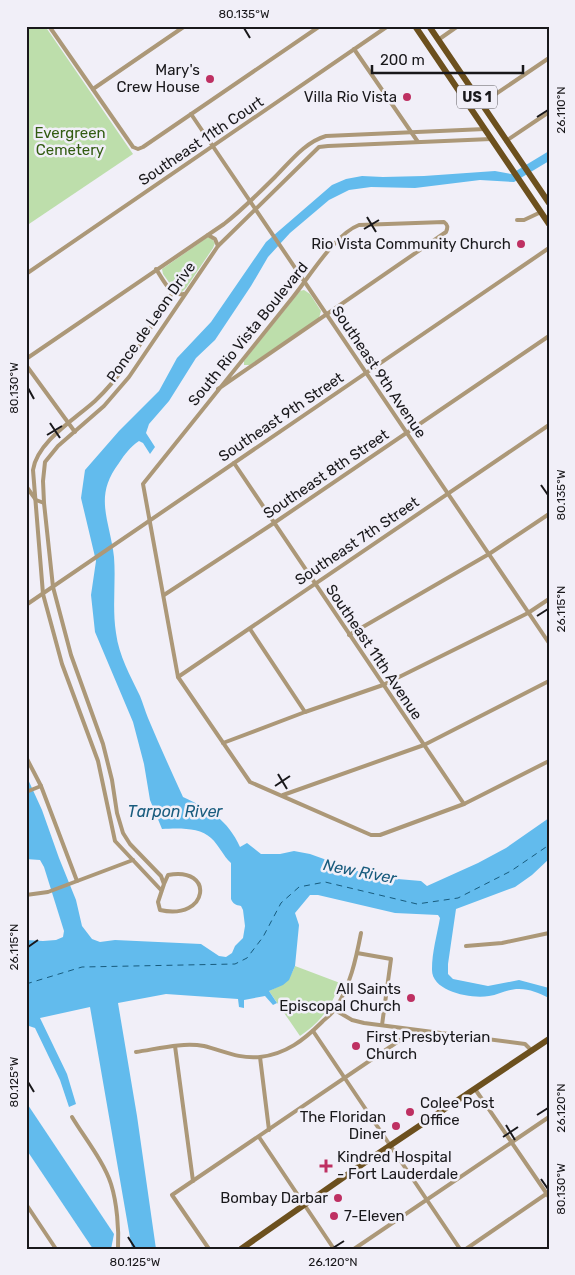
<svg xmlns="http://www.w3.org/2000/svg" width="575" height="1275" font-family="Rubik,sans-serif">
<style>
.green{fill:#bddeab}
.water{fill:#62bbed}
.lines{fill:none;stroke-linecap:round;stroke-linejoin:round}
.ferry{stroke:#185b7d;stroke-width:1;stroke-dasharray:6 5;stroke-linecap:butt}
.street{stroke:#ac9878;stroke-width:4}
.primary{stroke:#6c501e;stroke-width:6}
.ticks{fill:none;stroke:#19181b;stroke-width:2}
.poi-dot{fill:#be3062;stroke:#f1eff8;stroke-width:2}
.labels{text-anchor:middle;stroke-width:5;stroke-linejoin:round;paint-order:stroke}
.shield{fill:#f1eff8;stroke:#5a585d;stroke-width:1}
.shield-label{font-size:14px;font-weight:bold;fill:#19181b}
.poi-label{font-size:15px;fill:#19181b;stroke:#f1eff8;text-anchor:end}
.park-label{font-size:15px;fill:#325c11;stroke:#f1eff8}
.street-label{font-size:15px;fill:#19181b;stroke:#f1eff8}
.water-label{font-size:16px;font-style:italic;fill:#185b7d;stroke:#f1eff8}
.neatline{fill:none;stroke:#19181b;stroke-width:2}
.ticks-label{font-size:12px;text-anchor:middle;fill:#19181b}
</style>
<rect width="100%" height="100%" fill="#f1eff8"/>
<!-- green -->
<g class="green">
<polygon points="26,26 45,26 133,154 26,226"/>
<polygon points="208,237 212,239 215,243 213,248 186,288 181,293 176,292 163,274 162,269"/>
<polygon points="304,290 310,294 321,311 319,318 250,365 244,365 244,361 247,357 300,291"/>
<path d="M295,966L340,983C331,1007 322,1021 300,1036L269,991C282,985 290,980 295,966Z"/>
</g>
<!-- water -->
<g class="water">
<path d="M549,151V161L514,182L480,180L415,188L371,187L349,190L329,200L290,233L268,257L251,286L215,340L196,358L169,401L149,424L146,433L155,447L150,454L143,443L139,441C130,447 125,454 119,463C93,497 110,520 114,557C116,582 112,607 116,633C119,656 130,675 140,696C143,703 145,711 148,718C159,744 171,771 183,797C209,809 228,820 240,847L247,843L261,854H280L294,851L310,854L374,877L421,881L427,886L478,863L506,848L549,818V859L532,875L515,887L456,909L448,964V974L453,979L488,986L519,980L549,988V998C539,993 530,989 519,989C507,989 499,995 489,996C471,999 431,992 432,969C432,952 437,935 440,918L438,915L395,913L318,895H310L295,913L299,925L295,966L289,980L283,985L269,991L277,1003L273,1005L265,996L244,1000V1008L239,1007L238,999L166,994L118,1003L137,1116L156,1249H132L90,1007L40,1018L67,1074L76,1104L69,1107L60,1080L35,1028L26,1025V940L43,941L56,940L63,937L64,931L44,867L40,860L26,859V775L42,810L59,858L76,900L82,926L92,939L100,942L115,940L201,944L219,956L226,957L232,953L235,946L243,938L245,926L243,910L241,906C236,905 233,904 231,899V863C223,856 219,845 211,838C200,827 177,828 162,829L150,800L144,764L133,722L95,632L91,595L96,561L81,498L85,470L119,431L159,391L177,358L211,322L266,242L332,185L346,179L362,176L383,177L424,176L495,171L511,174Z"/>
<polygon points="26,1102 114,1234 111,1249 93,1249 26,1149"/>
</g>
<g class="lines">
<!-- ferry -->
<polyline class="ferry" points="26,984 82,967 235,964 247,958 263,937 281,903 299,887 325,882 417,904 458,898 511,871 549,845"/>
<!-- street -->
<g class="street">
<polyline points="49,26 133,147 138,149 143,147 320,26"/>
<polyline points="438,40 458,26"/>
<polyline points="354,49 418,142"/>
<polyline points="93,89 185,26"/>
<polyline points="481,104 549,58"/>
<polyline points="191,114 549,643"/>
<polyline points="506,141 549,112"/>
<polyline points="517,220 524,220 541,212"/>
<polyline points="208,235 215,239 218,246"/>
<path d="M156,269C163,279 170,297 184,294"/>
<polyline points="26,274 388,26"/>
<path d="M26,359L224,224C242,210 259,193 275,177C290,162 305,142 326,136L485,129"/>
<polyline points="26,365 75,432"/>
<path d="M218,389L446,232C448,227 448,225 444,222L359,225C335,234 310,276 293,297C243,359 193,421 143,484L178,677L250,782L371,835H380L464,804L549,761"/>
<polyline points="234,463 464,804"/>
<polyline points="26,486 36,500 44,503"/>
<polyline points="164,595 274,523 549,336"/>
<polyline points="26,605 549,248"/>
<polyline points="250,629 305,712"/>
<polyline points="349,635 489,554 549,514"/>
<polyline points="178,677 549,425"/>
<polyline points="223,743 305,712 383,685 528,613 549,599"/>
<polyline points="26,757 41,786 77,881"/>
<polyline points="26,792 41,786"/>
<polyline points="283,795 424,745 549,681"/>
<path d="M164,884L168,875C215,866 209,921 160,910L158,902L164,884L161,876L130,844L123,833L117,813L112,780L103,744L71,655L53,587L44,503L43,481L45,462L58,446L104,406L129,377L218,246L319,147L328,146L491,139"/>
<path d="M161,890L115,841L98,761L62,664L43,594L33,470C37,442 75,419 95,401C127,371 149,329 173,292"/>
<polyline points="26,895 48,892 133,860"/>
<polyline points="466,946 502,943 549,933"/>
<polyline points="357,953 391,959 382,1025"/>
<polyline points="335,1010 352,1020 364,1023 525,1044 532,1051"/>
<polyline points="313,1031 460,1249"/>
<polyline points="175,1046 193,1181"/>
<path d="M136,1052C157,1049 182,1042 204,1046C224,1051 238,1059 260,1057C286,1054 304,1040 322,1022C326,1018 332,1014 335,1009C350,987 356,959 361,933"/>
<polyline points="260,1057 269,1130"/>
<polyline points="475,1089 549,1197"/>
<path d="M72,1117C84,1137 104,1162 111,1184C117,1203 119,1229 118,1249"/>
<polyline points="259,1137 334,1249"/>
<polyline points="26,1204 56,1249"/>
<polyline points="209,1249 172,1195 415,1030"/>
<polyline points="354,1249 549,1117"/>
<polyline points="466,1249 549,1192"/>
</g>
<!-- primary -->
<g class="primary">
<polyline points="415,26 549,224"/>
<polyline points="429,26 549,203"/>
<polyline points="241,1249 367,1161 549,1039"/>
</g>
</g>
<!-- ticks -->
<path class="ticks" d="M244,28L250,38M537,117L548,110M367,217L376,232M364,229L379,220M28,388L34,399M50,423L60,438M47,435L62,426M541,485L548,495M537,616L548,609M278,774L287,789M275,786L290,776M28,947L38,940M28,1082L34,1092M537,1115L548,1108M506,1125L515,1140M503,1137L518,1127M541,1179L548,1189M128,1237L135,1248M333,1248L344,1241"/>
<!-- markers -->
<g class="poi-dot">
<circle cx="210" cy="79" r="5"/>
<circle cx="407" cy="97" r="5"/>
<circle cx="521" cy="244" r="5"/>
<circle cx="411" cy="998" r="5"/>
<circle cx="356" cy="1046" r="5"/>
<circle cx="410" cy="1112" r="5"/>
<circle cx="396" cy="1126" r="5"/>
<path d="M323.5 1158.5h5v5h5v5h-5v5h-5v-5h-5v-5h5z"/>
<circle cx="338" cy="1198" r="5"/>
<circle cx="334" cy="1216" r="5"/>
</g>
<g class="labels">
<!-- shield labels -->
<rect class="shield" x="457" y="85.5" width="40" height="23" rx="4"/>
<g class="shield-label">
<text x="477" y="102">US 1</text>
</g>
<!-- poi labels -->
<g class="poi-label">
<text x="200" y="75">Mary's<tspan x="200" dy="17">Crew House</tspan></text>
<text x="397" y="102">Villa Rio Vista</text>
<text x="511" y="249">Rio Vista Community Church</text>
<text x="401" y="994">All Saints<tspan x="401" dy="17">Episcopal Church</tspan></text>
<text x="366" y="1042" text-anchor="start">First Presbyterian<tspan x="366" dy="17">Church</tspan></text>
<text x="420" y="1108" text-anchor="start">Colee Post<tspan x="420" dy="17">Office</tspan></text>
<text x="386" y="1122">The Floridan<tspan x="386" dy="17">Diner</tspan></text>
<text x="337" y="1162" text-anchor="start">Kindred Hospital<tspan x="337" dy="17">- Fort Lauderdale</tspan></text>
<text x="328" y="1203">Bombay Darbar</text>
<text x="344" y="1221" text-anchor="start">7-Eleven</text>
</g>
<!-- park labels -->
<g class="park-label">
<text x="70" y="138">Evergreen<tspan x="70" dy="17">Cemetery</tspan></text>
</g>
<!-- street labels -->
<g class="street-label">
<text transform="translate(201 141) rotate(-34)" y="5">Southeast 11th Court</text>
<text transform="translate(151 322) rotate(-55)" y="5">Ponce de Leon Drive</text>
<text transform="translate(248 334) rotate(-51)" y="5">South Rio Vista Boulevard</text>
<text transform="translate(379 372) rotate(56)" y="5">Southeast 9th Avenue</text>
<text transform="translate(281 417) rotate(-34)" y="5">Southeast 9th Street</text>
<text transform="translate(326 474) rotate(-34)" y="5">Southeast 8th Street</text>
<text transform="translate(357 541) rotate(-34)" y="5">Southeast 7th Street</text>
<text transform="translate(374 652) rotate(56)" y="5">Southeast 11th Avenue</text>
</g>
<!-- water labels -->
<g class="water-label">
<text x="175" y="817">Tarpon River</text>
<text transform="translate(360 871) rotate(11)" y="6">New River</text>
</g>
</g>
<!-- border -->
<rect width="575" height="1275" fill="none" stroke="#f1eff8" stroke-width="55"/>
<!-- scale -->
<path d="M372 65v8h151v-8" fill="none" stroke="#19181b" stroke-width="2.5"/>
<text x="380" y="65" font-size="15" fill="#19181b" stroke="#f1eff8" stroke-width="4" paint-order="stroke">200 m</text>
<rect x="28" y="28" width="520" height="1220" class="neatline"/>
<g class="ticks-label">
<text x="244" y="18">80.135°W</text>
<text transform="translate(561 110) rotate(-90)" y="4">26.110°N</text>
<text transform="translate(14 388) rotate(-90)" y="4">80.130°W</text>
<text transform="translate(561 495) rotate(-90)" y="4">80.135°W</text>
<text transform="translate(561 609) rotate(-90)" y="4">26.115°N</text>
<text transform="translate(14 947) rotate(-90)" y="4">26.115°N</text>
<text transform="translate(14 1082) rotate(-90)" y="4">80.125°W</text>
<text transform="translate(561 1108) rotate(-90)" y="4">26.120°N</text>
<text transform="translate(561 1189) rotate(-90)" y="4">80.130°W</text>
<text x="135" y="1266">80.125°W</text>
<text x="333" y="1266">26.120°N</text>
</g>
</svg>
